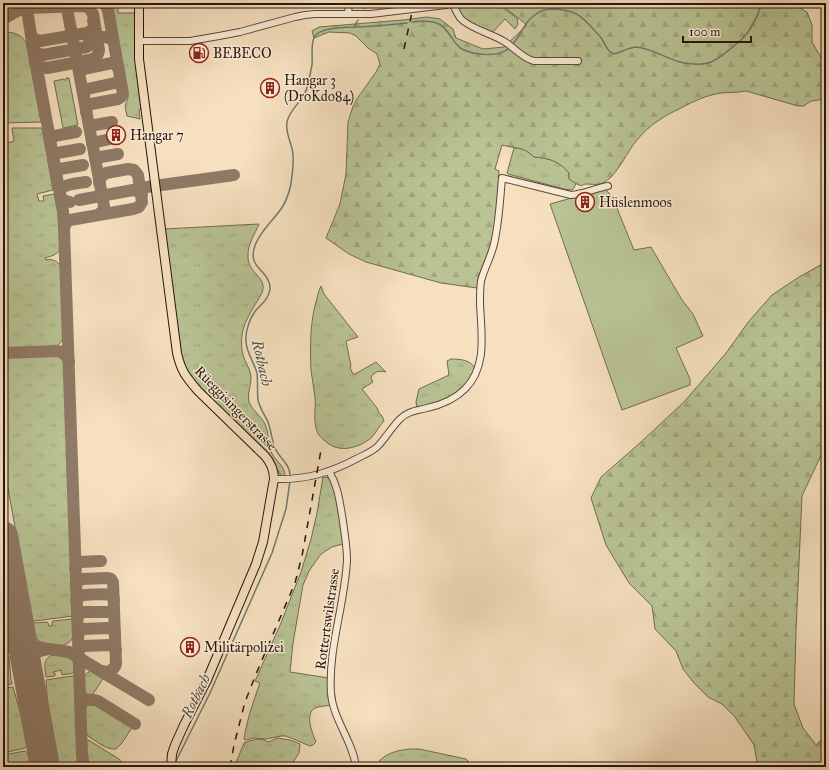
<svg xmlns="http://www.w3.org/2000/svg" width="829" height="770" font-family="'IM FELL Great Primer',serif">
<style>
.grass{fill:url(#grass-tufts);stroke:#706c50}
.forest{fill:url(#forest-firs);stroke:#706c50}
.pitch{fill:#b9c394;stroke:#706c50}
.lines{fill:none;stroke-linecap:round;stroke-linejoin:round}
.stream{stroke:#6e796e;stroke-width:1.5}
.taxiway{stroke:#8f7a66;stroke-width:12}
.runway{stroke:#8f7a66;stroke-width:30}
.minor-casing{stroke:#5c473a;stroke-width:8}
.major-casing{stroke:#28140d;stroke-width:10}
.minor{stroke:#f9ebd5;stroke-width:6}
.major{stroke:#f6e0bf;stroke-width:8}
.rail{stroke:#28140d;stroke-width:1.5;stroke-dasharray:7 7;stroke-linecap:butt}
.labels{text-anchor:middle;stroke-width:3;stroke-linejoin:round;paint-order:stroke}
.poi-label{font-size:14px;fill:#28140d;stroke:#f9ebd5;text-anchor:start}
.street-label{font-size:14px;fill:#28140d;stroke:#f9ebd5}
.water-label{font-size:15px;font-style:italic;fill:#514f46;stroke:#f9ebd5}
</style>
<defs>
<pattern id="grass-tufts" width="24" height="20" patternUnits="userSpaceOnUse"><rect width="24" height="20" fill="#b9c394"/><path d="M3 7l-1-3M5 7V3M7 7l1-3M15 17l-1-3M17 17v-4M19 17l1-3" fill="none" stroke="#9fa77e"/></pattern>
<pattern id="forest-firs" width="22" height="20" patternUnits="userSpaceOnUse"><rect width="22" height="20" fill="#b9c394"/><path d="M5 1l3.5 6h-7zM16 11l3.5 6h-7z" fill="#9fa77e"/></pattern>
</defs>
<rect width="100%" height="100%" fill="#f6e0bf"/>
<filter id="stains"><feTurbulence type="fractalNoise" baseFrequency=".005" numOctaves="4"/><feColorMatrix values="0 0 0 0 .2 0 0 0 0 .09 0 0 0 0 .02 0 0 0 .5 -.17"/></filter>
<radialGradient id="worn" r=".72"><stop offset=".6" stop-color="#630" stop-opacity="0"/><stop offset="1" stop-color="#630" stop-opacity=".3"/></radialGradient>
<!-- grass -->
<g class="grass">
<polygon points="110,3 118,3 118,13 135,13 135,41 141,109 139,110 140,119 127,116 125,106 128,98"/>
<path d="M456,3H496L517,18L518,24L515,29L505,19L492,33C474,24 463,23 456,3Z"/>
<path d="M7,32C16,33 21,35 26,42L41,122L3,123V34Z"/>
<polygon points="66,78 69,78 78,125 63,128 54,81 64,79 64,80 66,80"/>
<path d="M3,125L7,143L14,141L12,128H42L53,190L37,194L39,201H44L43,196L54,194C56,204 64,240 61,248C58,255 51,256 45,258L46,260C53,258 59,262 62,269L64,335C62,342 59,346 51,348L3,349Z"/>
<path d="M514,148C523,148 528,151 534,157C549,158 559,161 569,173V179L576,183L574,188L572,190L564,189L508,174L507,173Z"/>
<path d="M259,224C255,234 247,245 248,257C248,274 268,277 262,293C250,314 237,329 243,355C245,362 251,370 251,378C251,386 247,394 249,402C252,410 261,416 265,424C269,433 268,442 271,451C273,460 286,465 285,477L281,476L280,474L271,457L204,392L193,380L185,369L182,358L164,229Z"/>
<path d="M321,286L324,294L358,337L346,341L351,366L350,368L353,374H355L376,362L386,372L380,371L379,372L378,371L372,375L371,378L373,382L362,389L377,408L379,413L382,416L384,421C379,426 376,433 371,438C360,447 342,453 329,444C324,440 319,437 317,431C313,421 316,408 315,397C314,388 312,379 311,370C310,346 310,321 317,298C318,294 319,290 321,286Z"/>
<path d="M54,355C61,357 64,360 66,367L74,615L73,616L34,621L32,620L3,461V356Z"/>
<path d="M451,359C460,359 472,360 475,369C472,376 469,383 463,388C451,400 433,406 417,407L416,402L419,389L449,375L447,361Z"/>
<path d="M323,477L330,478L336,490L343,544L332,547L321,554L309,571L303,585L293,643L290,672L329,678L332,705C327,706 322,706 318,707C303,711 312,732 316,742L313,745L310,746L286,736H281L266,739L254,738L245,740L244,739C247,720 253,702 260,683L255,681L281,623L301,572L311,539L317,513Z"/>
<polygon points="3,611 9,646 9,653 3,654"/>
<path d="M73,619L74,620C74,626 75,634 72,639C71,641 67,644 64,645C60,646 43,644 39,641C34,637 33,629 33,623L47,622L48,623L49,626H52V622L53,621Z"/>
<path d="M52,655C64,655 75,656 76,670L73,673L62,675L61,670L53,672V673H55V676L46,677C45,668 42,660 52,655Z"/>
<polygon points="9,656 11,680 12,684 3,685 3,657"/>
<path d="M91,671H96L104,677L93,694L88,696L84,693C83,683 80,675 91,671Z"/>
<polygon points="72,676 74,676 76,677 78,758 75,767 59,767 48,709 46,680"/>
<polygon points="13,687 21,715 27,746 25,748 3,753 3,688"/>
<path d="M90,704H98L133,726L122,743L116,749C106,750 96,741 88,736L85,733L84,729V712L87,706Z"/>
<polygon points="277,738 290,740 300,744 299,753 290,767 235,767 236,763 244,743 249,741 258,739 265,740 268,742 271,741"/>
<polygon points="87,740 90,741 119,759 122,763 123,767 88,767 86,757 85,742"/>
<path d="M409,749H419L466,759L474,767H381L379,761C389,752 396,751 409,749Z"/>
<path d="M25,751C30,753 30,762 31,767H3V755Z"/>
</g>
<!-- forest -->
<g class="forest">
<path d="M499,3H517L535,5L538,3H791L807,12L812,25V42L823,61L826,62V99L811,101L804,106H798L746,91C737,93 729,92 721,93C707,95 694,101 681,108C664,116 649,125 637,140C628,150 617,175 606,181C599,186 593,184 585,184C583,185 581,186 579,185C576,184 572,181 569,179V173C559,161 549,158 534,157C523,146 516,149 502,145L495,169L499,171L497,215L493,237L477,288L441,283L366,262L349,254L326,238L340,204L346,174L348,122L354,103L376,72L380,64L377,54L368,48L356,36L350,33L329,32L314,38L312,31L319,27L403,20L427,17L440,19L453,29L456,38L483,49L504,47L527,25Z"/>
<polygon points="826,262 826,440 823,451 802,496 796,631 794,704 803,728 816,745 826,736 826,767 758,767 754,745 735,717 722,704 708,697 694,683 683,669 676,651 655,629 652,606 629,583 606,545 591,498 601,477 641,442 684,402 726,353 749,321 772,295 799,277"/>
</g>
<!-- pitch -->
<polygon class="pitch" points="605,189 612,196 634,250 651,247 682,300 693,314 703,336 676,348 690,379 690,385 622,410 550,204 600,190"/>
<g class="lines">
<!-- stream -->
<g class="stream">
<polyline points="364,8 380,5 395,3"/>
<path d="M412,22C421,21 431,20 439,24C450,30 452,43 462,49C473,55 500,58 509,48"/>
<polyline points="354,27 358,20"/>
<path d="M512,45C520,37 523,25 531,18C539,11 544,9 553,9C575,10 581,15 595,31C598,34 601,37 603,41C607,47 606,50 614,54C622,52 629,47 637,47C654,49 668,60 684,63C691,64 701,65 708,63C716,61 723,55 729,50C734,46 739,42 743,38C752,29 758,15 762,3"/>
<path d="M290,477C291,465 280,459 275,448C272,441 271,430 268,422C265,415 260,409 258,400C257,391 258,382 257,373C254,362 247,354 246,342C245,331 250,317 257,309C263,303 269,298 270,289C271,274 253,269 253,255C254,237 271,223 281,209C286,202 289,193 291,184C292,175 294,164 293,154C292,143 285,134 287,122C289,112 297,105 303,97C306,92 308,85 309,80C310,75 311,70 312,65C313,57 310,42 315,36C316,35 319,32 320,32C330,27 347,27 359,27C375,26 391,25 407,23"/>
<polyline points="175,763 210,693 272,553 286,509 290,481"/>
</g>
<!-- taxiway -->
<g class="taxiway">
<polyline points="26,3 31,35 63,211 64,228 82,755 84,767"/>
<polyline points="66,3 104,206 103,211 98,215"/>
<path d="M20,10L27,8L84,6L89,8L93,14L99,50C98,56 95,59 89,60L47,68L41,67L35,62"/>
<polyline points="3,19 26,6"/>
<path d="M31,35L34,39L40,41L87,33C92,31 94,28 94,22L93,21"/>
<path d="M89,40C97,38 108,34 113,41"/>
<polyline points="33,48 37,53 43,55 87,47 93,42 96,37"/>
<polyline points="83,69 112,63 116,65 118,68"/>
<polyline points="84,96 85,91 87,89 115,83 119,81 120,76"/>
<polyline points="86,112 87,107 91,104 118,99 121,97 123,94 108,10 104,3"/>
<polyline points="89,126 112,122"/>
<polyline points="50,143 51,140 54,136 76,132"/>
<polyline points="92,143 115,138"/>
<polyline points="95,158 118,154"/>
<polyline points="53,160 54,156 57,153 80,149"/>
<polyline points="54,164 57,168 60,169 83,165"/>
<polyline points="141,192 143,189 147,187 234,175"/>
<polyline points="79,200 133,190 138,191 142,195"/>
<path d="M70,202C62,202 56,193 63,187C68,184 80,183 86,182"/>
<polyline points="64,228 66,223 70,220 133,209 139,207 142,202 138,175 134,170 128,169 106,173 101,177 99,183"/>
<path d="M3,353L58,351C64,352 67,356 69,362"/>
<polyline points="75,568 77,564 80,562 101,561"/>
<path d="M76,585L78,580L82,579L108,578L111,579L113,582L116,664C114,670 108,673 102,671"/>
<path d="M76,601C78,599 78,597 80,596C84,594 107,594 110,595C113,597 113,598 114,600"/>
<polyline points="77,619 78,615 84,612 108,612 112,613 114,616"/>
<path d="M20,630C25,645 33,647 48,649"/>
<polyline points="78,636 79,632 83,629 108,628 112,629 115,633"/>
<path d="M79,656C77,651 79,648 84,646L110,645L114,647L116,650"/>
<polyline points="27,670 32,657 34,654 40,651 49,649 69,652 149,700"/>
<path d="M80,694C85,703 90,698 98,701L135,724"/>
<polyline points="44,761 46,767"/>
</g>
<!-- runway -->
<polyline class="runway" points="3,536 45,767"/>
<!-- minor casing -->
<g class="minor-casing">
<g id="minor">
<path d="M452,3C455,8 457,14 461,19C471,29 493,34 505,42C515,48 522,58 534,61H578"/>
<polyline points="348,14 371,14 446,5 451,3"/>
<polyline points="138,41 190,41 219,36 240,32 295,17 305,15 315,14 348,14 349,3"/>
<path d="M329,471C338,487 339,498 342,515C344,529 347,546 347,560C345,604 328,648 331,693C333,720 353,741 356,767"/>
<path d="M274,479C306,480 330,473 358,458C364,455 371,452 377,447C385,439 391,428 400,419C408,411 416,411 427,408C441,405 455,399 465,389C488,366 481,332 480,303C480,296 480,288 481,281C484,269 491,257 494,244C499,223 500,200 502,178L571,195C584,194 596,188 608,186"/>
</g>
</g>
<!-- major casing -->
<g class="major-casing">
<path id="major" d="M139,3V59L177,353C181,371 186,377 198,391L265,456C271,463 274,470 274,479L263,542L256,564L207,680L184,725L175,745L172,754L171,767"/>
</g>
<!-- minor -->
<use href="#minor" class="minor"/>
<!-- major -->
<use href="#major" class="major"/>
<!-- rail -->
<g class="rail">
<polyline points="404,49 414,3"/>
<polyline points="230,767 234,745 245,702 256,674 295,583 302,556 321,450"/>
</g>
</g>
<!-- icons -->
<defs>
<g id="fuel-ring" transform="scale(1)"><circle r="9.5" fill="#f9ebd5" stroke="#8f2418" stroke-width="1.5"/><path d="M-5.5-6h7V0h2V4h1.3V-2.5L3-4.5l.8-.8L6-3V5H2.5V1h-1V6h-7ZM-4.2-4.7v3.2H.2V-4.7Z" fill="#8f2418"/></g>
<g id="building-ring" transform="scale(1)"><circle r="9.5" fill="#f9ebd5" stroke="#8f2418" stroke-width="1.5"/><path d="M-4-6H4V6H1V3H-1V6H-4ZM-2.5-4.3h1.7v1.8h-1.7ZM.8-4.3h1.7v1.8H.8ZM-2.5-1h1.7V.8h-1.7ZM.8-1h1.7V.8H.8Z" fill="#8f2418"/></g>
</defs>
<g fill-rule="evenodd">
<use href="#fuel-ring" x="199" y="53"/>
<use href="#building-ring" x="270" y="88"/>
<use href="#building-ring" x="116" y="135"/>
<use href="#building-ring" x="585" y="202"/>
<use href="#building-ring" x="190" y="647"/>
</g>
<g class="labels">
<!-- poi labels -->
<g class="poi-label">
<text x="213" y="58">BEBECO</text>
<text x="284" y="85">Hangar 3<tspan x="284" dy="16">(DroKdo84)</tspan></text>
<text x="130" y="140">Hangar 7</text>
<text x="599" y="207">Hüslenmoos</text>
<text x="204" y="652">Militärpolizei</text>
</g>
<!-- street labels -->
<g class="street-label">
<text transform="translate(236 408) rotate(46)" y="5">Rüeggisingerstrasse</text>
<text transform="translate(327 619) rotate(-82)" y="5">Rottertswilstrasse</text>
</g>
<!-- water labels -->
<g class="water-label">
<text transform="translate(262 363) rotate(77)" y="5">Rotbach</text>
<text transform="translate(196 696) rotate(-64)" y="5">Rotbach</text>
</g>
</g>
<!-- margin -->
<rect width="829" height="770" fill="none" stroke="#f6e0bf" stroke-width="16"/>
<rect x="4" y="4" width="821" height="762" fill="none" stroke="#28140d" stroke-width="2"/>
<rect x="8" y="8" width="813" height="754" fill="none" stroke="#28140d"/>
<!-- scale -->
<path d="M683 36v6h68v-6" fill="none" stroke="#28140d" stroke-width="2"/>
<text x="689" y="36" font-size="12" fill="#28140d" stroke="#f9ebd5" stroke-width="3" paint-order="stroke">100 m</text>
<rect width="100%" height="100%" filter="url(#stains)"/>
<rect width="100%" height="100%" fill="url(#worn)"/>
</svg>
